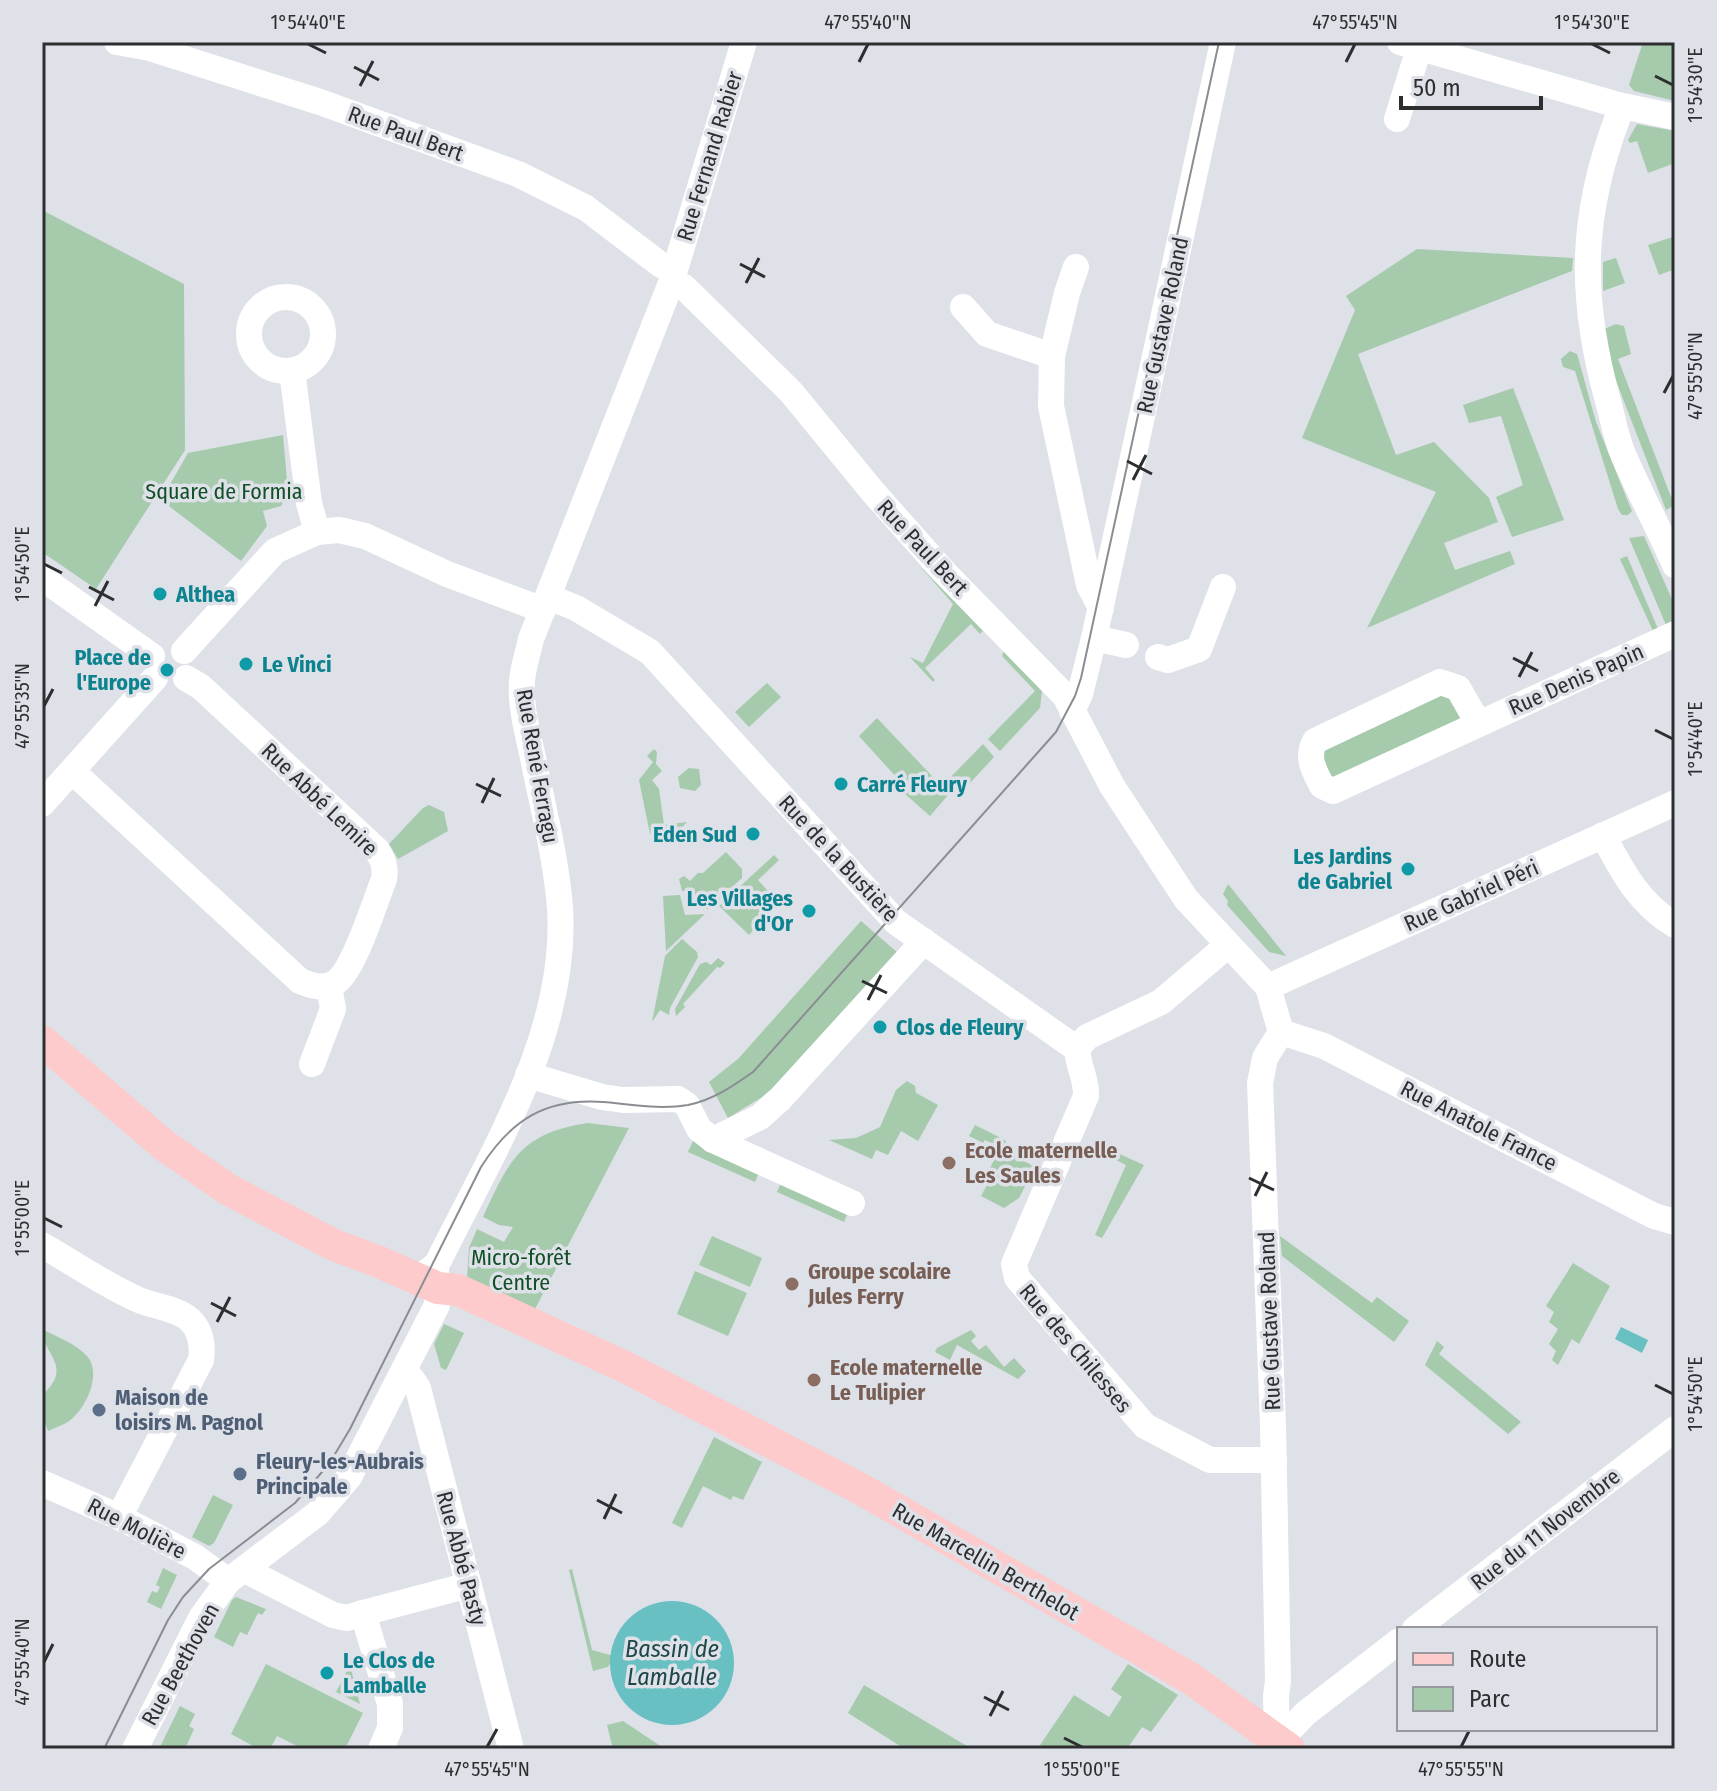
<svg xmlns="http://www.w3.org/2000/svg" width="1717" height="1791" font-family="'Fira Sans Condensed',sans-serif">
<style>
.green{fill:#a6caac}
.water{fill:#69c0c2}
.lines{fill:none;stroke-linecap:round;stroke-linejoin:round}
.minor{stroke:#fff;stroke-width:26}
.major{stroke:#fdcbcb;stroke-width:32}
.tram{stroke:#8a8d91;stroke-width:2}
.ticks{fill:none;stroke:#2d2e30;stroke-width:3}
.culture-dot{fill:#0f9aa8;stroke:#dee1e8;stroke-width:3}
.education-dot{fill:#8d6e63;stroke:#dee1e8;stroke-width:3}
.service-dot{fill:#5c6f8a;stroke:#dee1e8;stroke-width:3}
.labels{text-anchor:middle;stroke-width:7;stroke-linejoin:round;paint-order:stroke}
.street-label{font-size:22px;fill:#2d2e30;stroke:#dee1e8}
.park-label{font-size:22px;fill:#134f26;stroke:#dee1e8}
.culture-label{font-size:22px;font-weight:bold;fill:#0d838f;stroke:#dee1e8;text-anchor:start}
.education-label{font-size:22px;font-weight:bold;fill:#785e54;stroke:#dee1e8;text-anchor:start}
.service-label{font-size:22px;font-weight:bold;fill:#4e5e75;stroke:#dee1e8;text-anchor:start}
.water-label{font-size:24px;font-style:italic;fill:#1e4747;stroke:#dee1e8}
.neatline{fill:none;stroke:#2d2e30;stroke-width:3}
.ticks-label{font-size:20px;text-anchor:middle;fill:#2d2e30}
</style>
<rect width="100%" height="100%" fill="#dee1e8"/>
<!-- green -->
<g class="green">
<polygon points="1643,42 1675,42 1675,101 1634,91 1629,85"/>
<polygon points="1637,124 1675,131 1675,163 1648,173 1637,141 1630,143 1628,140"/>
<polygon points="42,210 184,284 185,450 96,589 42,552 42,480 45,475 42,472"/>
<polygon points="1673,237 1675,269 1659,275 1648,245"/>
<polygon points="1417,249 1573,258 1572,271 1358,354 1396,455 1434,442 1489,498 1498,522 1444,543 1455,570 1510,551 1515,564 1367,628 1436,492 1302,438 1355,310 1346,296"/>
<polygon points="1616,258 1625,283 1603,291 1603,262"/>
<polygon points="1616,324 1624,326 1631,354 1618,359 1671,497 1675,496 1675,505 1666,510 1608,360 1604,329"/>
<polygon points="1570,351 1577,354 1596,422 1629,504 1632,511 1628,515 1622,515 1618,509 1575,371 1563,367 1561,359"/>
<polygon points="1513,388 1564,520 1512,537 1496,497 1523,485 1501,416 1469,423 1463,405"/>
<polygon points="283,435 288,492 281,506 263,511 267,526 241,561 161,500 188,453"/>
<polygon points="1644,536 1675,606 1675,621 1666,625 1629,538"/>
<polygon points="1627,556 1658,629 1653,631 1620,559"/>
<polygon points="920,566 983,631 980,634 971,624 925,668 935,680 933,682 910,657 923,663 953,604"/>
<polygon points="1004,651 1042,691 1040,708 1000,751 988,739 1035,691 1002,656"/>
<polygon points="767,683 781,697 749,727 735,712"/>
<polygon points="1435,693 1454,697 1464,715 1459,724 1334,780 1325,778 1319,746"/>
<polygon points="877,718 949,794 930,816 904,793 907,789 859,736"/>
<polygon points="983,744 994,757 957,797 944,784"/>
<polygon points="654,749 657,752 656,764 662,771 652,780 659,789 664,825 687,822 680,829 650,834 639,780 653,762 647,756"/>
<polygon points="689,768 699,769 701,785 695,791 680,788 678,777"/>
<polygon points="429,805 444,812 448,831 398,859 389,844 423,808"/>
<polygon points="726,852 742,869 742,878 708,909 692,909 687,891 682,891 679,879 684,876 690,881 698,873 703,873"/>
<polygon points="774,855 779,860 758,880 778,902 749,935 719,906"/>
<polygon points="1228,884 1286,956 1269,952 1227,905 1228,901 1223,894"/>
<polygon points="680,895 685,915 705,914 666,951 663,896"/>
<polygon points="861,921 897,952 784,1078 762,1097 728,1118 709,1082 738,1059"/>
<polygon points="682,939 697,952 698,957 670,1008 669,1015 660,1010 652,1022 665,956"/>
<polygon points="718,958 725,963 720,968 717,967 683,1004 685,1007 676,1016 675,1009 700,964 706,962 711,965"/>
<polygon points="907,1081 915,1086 916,1093 938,1105 918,1141 901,1131 888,1155 876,1150 872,1159 829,1140 856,1138 880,1127 896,1090"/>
<path d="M588,1123L629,1128L534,1311L467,1278L469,1248L477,1229L504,1242L513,1227L499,1225L483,1217C509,1160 521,1133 588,1123Z"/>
<polygon points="975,1125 1005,1140 1011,1154 1035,1167 1019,1198 1004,1208 981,1196 992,1176 987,1173 1001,1148 985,1140 983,1143 969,1136"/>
<polygon points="695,1137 761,1168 755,1182 688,1152"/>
<polygon points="1117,1153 1144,1165 1102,1238 1095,1235 1126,1165 1114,1159"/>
<polygon points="783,1178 849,1210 844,1222 777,1192"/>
<polygon points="712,1236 762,1258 750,1287 699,1265"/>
<polygon points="1280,1236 1372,1303 1377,1297 1409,1321 1394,1342 1282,1256"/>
<polygon points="1573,1263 1610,1286 1579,1344 1572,1339 1558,1365 1552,1360 1556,1351 1549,1344 1558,1329 1549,1322 1554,1312 1546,1306"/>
<polygon points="695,1271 747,1293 728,1336 677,1314"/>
<polygon points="444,1324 464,1333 446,1370 441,1368 434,1344"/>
<path d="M42,1329C57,1337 75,1343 87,1356C103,1374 85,1412 66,1423C61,1426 54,1428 48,1431L42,1414V1395C75,1367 42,1354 42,1329Z"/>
<polygon points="971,1330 976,1336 971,1341 979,1350 986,1345 1004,1367 1014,1358 1026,1371 1018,1379 957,1345 950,1360 935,1352 937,1348"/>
<polygon points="1437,1341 1444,1347 1439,1354 1521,1422 1508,1434 1425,1365"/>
<polygon points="714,1437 762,1462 743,1500 733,1496 731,1500 703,1486 682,1528 672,1523"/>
<polygon points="213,1495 233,1505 214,1543 209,1546 192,1537"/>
<polygon points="163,1568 177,1575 161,1609 147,1602 152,1591 157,1593 160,1587 156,1585"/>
<polygon points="572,1569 592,1650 614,1656 608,1667 593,1671 569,1570"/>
<polygon points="236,1597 266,1609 262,1615 258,1613 247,1635 240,1632 233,1647 214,1637 232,1600"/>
<polygon points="266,1664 363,1713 345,1749 303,1749 277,1736 270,1749 259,1749 231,1734"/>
<polygon points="1128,1664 1178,1695 1151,1732 1142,1727 1127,1749 1046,1749 1040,1745 1074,1695 1109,1717 1122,1697 1111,1689"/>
<polygon points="350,1665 360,1704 336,1692"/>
<polygon points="864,1685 972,1749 905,1749 848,1713"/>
<polygon points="180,1706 195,1714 189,1726 194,1729 185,1749 160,1747"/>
<polygon points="623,1721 665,1749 613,1749 607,1725"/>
</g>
<!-- water -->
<g class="water">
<polygon points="1621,1327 1648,1340 1642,1353 1615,1339"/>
<circle cx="672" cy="1663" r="62"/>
</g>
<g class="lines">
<!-- minor -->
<g class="minor">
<polyline points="117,42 150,48 320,102 518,174 586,208 661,265 674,270"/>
<polyline points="1400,42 1618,105 1675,117"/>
<path d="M1618,105L1619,114C1580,215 1579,297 1608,401C1613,419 1616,438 1623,454C1639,492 1659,528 1675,565"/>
<polyline points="1397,119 1421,42"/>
<polyline points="671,283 684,287 791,392 873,492 944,572 1065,696 1112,786 1186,899 1268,987 1281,1032 1265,1058 1260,1083 1273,1425 1278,1681 1276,1696 1277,1741"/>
<circle cx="286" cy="334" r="37"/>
<polyline points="963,307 987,334 1052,356 1067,293 1076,267"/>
<polyline points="1052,356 1051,406 1089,585 1101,608"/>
<polyline points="292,371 309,503 317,532"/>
<polyline points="42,578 152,656"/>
<polyline points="549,597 576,608 650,652 896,922 1077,1049"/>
<polyline points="1094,638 1126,645"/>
<polyline points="184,651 275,551 317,532 339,530 365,536 447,574 543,610"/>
<polyline points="1158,657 1168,660 1199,649 1223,587"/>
<polyline points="1072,711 1080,694 1094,638 1223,42"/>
<path d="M1478,723L1458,688L1440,682L1315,741C1306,758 1314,770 1322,786L1333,791L1675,634"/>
<path d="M73,772L300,981C312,986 324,990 336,982C354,970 375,902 384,879C386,867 383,860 377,850L201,687L186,678"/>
<polyline points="42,804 155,678"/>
<path d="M1603,835C1622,871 1639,904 1675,925"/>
<polyline points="1268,987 1675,803"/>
<polyline points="1281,1032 1324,1046 1654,1216 1675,1222"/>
<path d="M1077,1049C1078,1066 1087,1080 1086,1096L1014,1264L1017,1278L1145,1426L1210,1460H1274"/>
<polyline points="1077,1049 1087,1037 1161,1002 1228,945"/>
<polyline points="312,1064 333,1009 329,986"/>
<polyline points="528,1075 602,1097 623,1100 678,1099 687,1105 699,1129 713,1140 852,1203"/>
<polyline points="713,1140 760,1117 780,1099 924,941"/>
<path d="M42,1245C72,1262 108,1287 139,1300C155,1307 177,1308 190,1320C201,1331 203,1346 201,1360L119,1517"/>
<path d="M418,1279L437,1264C491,1154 568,1034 560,908C556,857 543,808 533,758C528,734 520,706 522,681C523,667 528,653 531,639L671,283L744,42"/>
<polyline points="403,1374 412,1379 418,1388 511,1749"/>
<polyline points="42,1483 119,1517 195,1557 228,1581"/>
<polyline points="245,1570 333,1615 347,1618 363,1613"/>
<polyline points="1415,1629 1675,1429"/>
<polyline points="135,1749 201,1618 228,1581 318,1513 349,1477 437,1305 436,1271"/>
<polyline points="381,1749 390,1728 390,1704 363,1613 469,1585"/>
<polyline points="1271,1749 1306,1713 1399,1641"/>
</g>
<!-- major -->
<polyline class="major" points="42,1041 165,1146 229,1190 334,1245 377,1261 438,1288 458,1290 625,1367 859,1488 1190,1678 1289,1749"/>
<!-- tram -->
<path class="tram" d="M104,1749L168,1620L183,1597L209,1569L295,1503L329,1464L350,1429L481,1167C511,1120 545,1098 603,1102C631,1104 659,1110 688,1105C713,1100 733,1086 753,1072L1056,732L1075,696L1081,678L1219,42"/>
</g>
<!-- ticks -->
<path class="ticks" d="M308,44L326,53M1592,44L1610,53M859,62L868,44M1346,62L1355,44M354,67L379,80M1655,76L1673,85M360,86L373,61M740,264L765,277M746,283L759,258M1664,393L1673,376M1127,461L1152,474M1133,480L1146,455M44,564L62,573M89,587L114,600M95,606L108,581M1513,658L1538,671M1519,677L1532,652M44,706L53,689M1655,730L1673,739M476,784L501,796M482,803L494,778M862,981L887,993M868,1000L881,975M1249,1178L1274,1190M1255,1196L1267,1172M44,1218L62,1227M211,1303L236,1316M217,1322L230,1297M1655,1385L1673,1394M597,1500L622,1513M604,1519L616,1494M44,1662L53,1644M984,1697L1009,1710M990,1716L1003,1691M1064,1738L1082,1747M487,1747L497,1729M1461,1747L1470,1729"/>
<!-- markers -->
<g class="culture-dot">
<circle cx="160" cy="594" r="8"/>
<circle cx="246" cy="664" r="8"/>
<circle cx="167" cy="670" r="8"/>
<circle cx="841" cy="784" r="8"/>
<circle cx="753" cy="834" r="8"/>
<circle cx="1408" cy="869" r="8"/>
<circle cx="809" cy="911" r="8"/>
<circle cx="880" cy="1027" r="8"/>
<circle cx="327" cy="1673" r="8"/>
</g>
<g class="education-dot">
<circle cx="949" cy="1163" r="8"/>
<circle cx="792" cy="1284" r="8"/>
<circle cx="814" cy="1380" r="8"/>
</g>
<g class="service-dot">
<circle cx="99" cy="1410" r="8"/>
<circle cx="240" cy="1474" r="8"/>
</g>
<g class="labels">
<!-- street labels -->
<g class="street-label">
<text transform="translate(406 133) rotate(20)" y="8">Rue Paul Bert</text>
<text transform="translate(709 156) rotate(-73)" y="8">Rue Fernand Rabier</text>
<text transform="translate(1162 325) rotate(-78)" y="8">Rue Gustave Roland</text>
<text transform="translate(923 547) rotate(47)" y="8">Rue Paul Bert</text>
<text transform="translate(1576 679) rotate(-24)" y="8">Rue Denis Papin</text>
<text transform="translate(538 766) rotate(80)" y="8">Rue René Ferragu</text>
<text transform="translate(320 799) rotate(44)" y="8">Rue Abbé Lemire</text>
<text transform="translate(839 858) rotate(47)" y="8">Rue de la Bustière</text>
<text transform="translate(1471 895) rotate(-24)" y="8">Rue Gabriel Péri</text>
<text transform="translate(1479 1125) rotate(27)" y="8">Rue Anatole France</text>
<text transform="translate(1269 1321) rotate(-92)" y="8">Rue Gustave Roland</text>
<text transform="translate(1076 1348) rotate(50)" y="8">Rue des Chilesses</text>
<text transform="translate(137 1528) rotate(27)" y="8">Rue Molière</text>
<text transform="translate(1545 1529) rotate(-38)" y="8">Rue du 11 Novembre</text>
<text transform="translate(462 1558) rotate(75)" y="8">Rue Abbé Pasty</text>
<text transform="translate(986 1561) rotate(30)" y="8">Rue Marcellin Berthelot</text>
<text transform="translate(180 1664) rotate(-61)" y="8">Rue Beethoven</text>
</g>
<!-- park labels -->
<g class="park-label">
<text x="224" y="499">Square de Formia</text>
<text x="521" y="1265">Micro-forêt<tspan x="521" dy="25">Centre</tspan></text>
</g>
<!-- culture labels -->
<g class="culture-label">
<text x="176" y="602">Althea</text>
<text x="151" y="665" text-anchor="end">Place de<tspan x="151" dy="25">l'Europe</tspan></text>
<text x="262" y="672">Le Vinci</text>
<text x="857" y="792">Carré Fleury</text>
<text x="737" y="842" text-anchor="end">Eden Sud</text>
<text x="1392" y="864" text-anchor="end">Les Jardins<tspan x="1392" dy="25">de Gabriel</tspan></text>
<text x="793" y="906" text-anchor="end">Les Villages<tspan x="793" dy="25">d'Or</tspan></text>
<text x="896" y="1035">Clos de Fleury</text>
<text x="343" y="1668">Le Clos de<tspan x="343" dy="25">Lamballe</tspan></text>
</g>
<!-- education labels -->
<g class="education-label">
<text x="965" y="1158">Ecole maternelle<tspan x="965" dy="25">Les Saules</tspan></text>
<text x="808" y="1279">Groupe scolaire<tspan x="808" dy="25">Jules Ferry</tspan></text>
<text x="830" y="1375">Ecole maternelle<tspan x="830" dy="25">Le Tulipier</tspan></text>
</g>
<!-- service labels -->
<g class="service-label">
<text x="115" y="1405">Maison de<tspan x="115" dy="25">loisirs M. Pagnol</tspan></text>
<text x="256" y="1469">Fleury-les-Aubrais<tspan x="256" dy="25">Principale</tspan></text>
</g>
<!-- water labels -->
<g class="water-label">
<text x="672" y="1657">Bassin de<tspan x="672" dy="28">Lamballe</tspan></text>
</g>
</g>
<!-- border -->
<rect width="1717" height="1791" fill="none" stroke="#dee1e8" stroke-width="88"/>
<!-- legend -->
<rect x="1397" y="1627" width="260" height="104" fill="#dee1e8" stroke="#97999e" stroke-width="2"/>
<rect x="1413" y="1653" width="40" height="12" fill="#fdcbcb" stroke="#97999e" stroke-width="2"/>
<text x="1469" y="1667" font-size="24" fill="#2d2e30">Route</text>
<rect x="1413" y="1687" width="40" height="24" fill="#a6caac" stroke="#97999e" stroke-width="2"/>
<text x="1469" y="1707" font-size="24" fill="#2d2e30">Parc</text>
<!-- scale -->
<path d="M1401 96v12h140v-12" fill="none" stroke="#2d2e30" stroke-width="4"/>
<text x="1413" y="96" font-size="24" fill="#2d2e30" stroke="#dee1e8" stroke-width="6" paint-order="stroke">50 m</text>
<rect x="44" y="44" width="1629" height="1703" class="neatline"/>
<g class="ticks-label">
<text x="308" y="29">1°54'40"E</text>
<text x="868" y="29">47°55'40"N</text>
<text x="1355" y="29">47°55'45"N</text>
<text x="1592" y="29">1°54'30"E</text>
<text transform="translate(1695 85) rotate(-90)" y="7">1°54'30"E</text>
<text transform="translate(1695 376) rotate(-90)" y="7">47°55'50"N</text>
<text transform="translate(22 564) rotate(-90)" y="7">1°54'50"E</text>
<text transform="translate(22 706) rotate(-90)" y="7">47°55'35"N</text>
<text transform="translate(1695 739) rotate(-90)" y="7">1°54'40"E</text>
<text transform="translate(22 1218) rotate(-90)" y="7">1°55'00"E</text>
<text transform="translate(1695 1394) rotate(-90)" y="7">1°54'50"E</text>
<text transform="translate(22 1662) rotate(-90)" y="7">47°55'40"N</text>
<text x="487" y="1776">47°55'45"N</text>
<text x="1082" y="1776">1°55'00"E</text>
<text x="1461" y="1776">47°55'55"N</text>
</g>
</svg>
